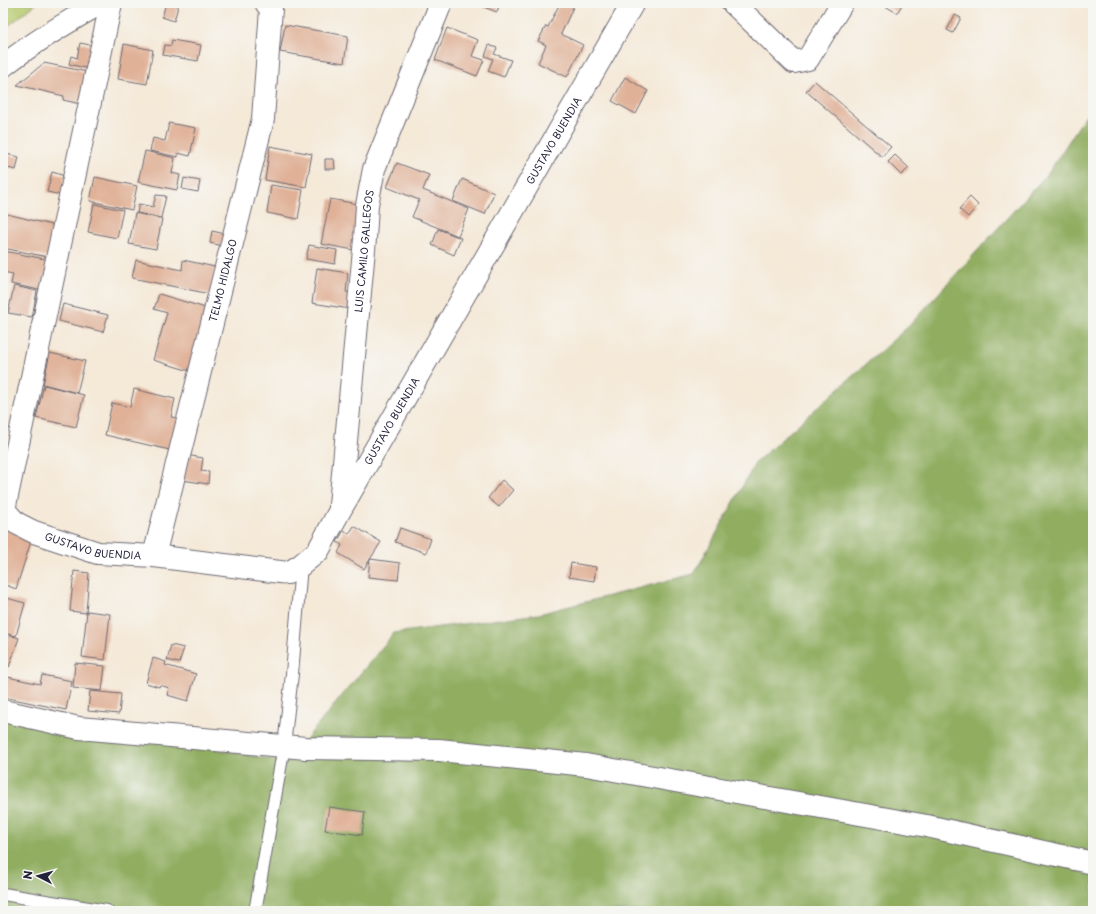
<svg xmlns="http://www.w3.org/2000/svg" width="1096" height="914" font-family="'Playpen Sans',sans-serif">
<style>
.green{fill:#b6c96c;stroke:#6c7654}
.forest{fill:#90ad60;stroke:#59684e}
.building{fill:#e0b197}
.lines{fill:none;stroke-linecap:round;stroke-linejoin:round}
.lane-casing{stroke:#6c6872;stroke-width:14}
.street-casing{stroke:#6c6872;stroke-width:24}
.lane{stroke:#fff;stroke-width:12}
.street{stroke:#fff;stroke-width:22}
.labels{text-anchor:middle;stroke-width:4;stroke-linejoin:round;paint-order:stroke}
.street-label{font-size:10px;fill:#22223b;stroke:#f6f6f2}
</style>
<rect width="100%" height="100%" fill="#f6f6f2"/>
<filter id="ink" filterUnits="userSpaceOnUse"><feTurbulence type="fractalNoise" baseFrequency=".025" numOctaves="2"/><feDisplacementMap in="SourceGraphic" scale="8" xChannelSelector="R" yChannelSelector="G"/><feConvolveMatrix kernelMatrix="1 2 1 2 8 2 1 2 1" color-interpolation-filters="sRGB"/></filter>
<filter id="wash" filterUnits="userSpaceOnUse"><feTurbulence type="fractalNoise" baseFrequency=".012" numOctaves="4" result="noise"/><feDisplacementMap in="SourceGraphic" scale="16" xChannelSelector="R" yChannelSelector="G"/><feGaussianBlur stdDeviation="0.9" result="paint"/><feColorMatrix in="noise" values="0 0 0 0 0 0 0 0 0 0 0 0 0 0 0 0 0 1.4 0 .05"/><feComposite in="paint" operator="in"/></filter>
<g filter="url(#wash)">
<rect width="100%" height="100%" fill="#f5e9d8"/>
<!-- green -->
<polygon class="green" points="3,3 37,3 3,30"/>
<!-- forest -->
<polygon class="forest" points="1093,104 1093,911 3,911 3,710 287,762 394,633 539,614 694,574 756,462 909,326 1049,172"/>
<g id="blocks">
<!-- building -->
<g class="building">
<polygon points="166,3 179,3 174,21 162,17"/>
<polygon points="473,3 500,3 497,12"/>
<polygon points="560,3 570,3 574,5 561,34 583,45 567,77 538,63 546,45 538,41 546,26 548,27"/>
<polygon points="880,3 903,3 897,13"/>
<polygon points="955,15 961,18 953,33 947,30"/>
<polygon points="285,25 348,36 344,63 280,52"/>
<polygon points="447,28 478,40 472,56 484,60 477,76 435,60"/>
<polygon points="172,40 201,45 198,61 163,55 165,45 171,46"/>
<polygon points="80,43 95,46 89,69 69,64 71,56 77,58"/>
<polygon points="124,44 153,50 147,84 118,79"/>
<polygon points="489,45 497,48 494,54 511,60 504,77 488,71 493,59 485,56"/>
<polygon points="44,63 92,73 85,105 63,100 64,96 17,85"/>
<polygon points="625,77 648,91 636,114 612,101"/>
<polygon points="815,81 891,147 882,157 806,91"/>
<polygon points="169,123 196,128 190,156 178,153 178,157 150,151 153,138 165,141"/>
<polygon points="270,146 312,154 306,187 265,180"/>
<polygon points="145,151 175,158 172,173 180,175 177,190 138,182"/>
<polygon points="6,154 19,157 16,170 3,167"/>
<polygon points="895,155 909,168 901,175 888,162"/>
<polygon points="325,159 334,159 335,169 325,169"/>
<polygon points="397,163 429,175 423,190 469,209 458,236 412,217 419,200 387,187"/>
<polygon points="52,172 65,176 61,195 47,192"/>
<polygon points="95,177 137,186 132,210 90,201"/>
<polygon points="184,178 200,181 198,192 182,189"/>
<polygon points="462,179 494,193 485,214 453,201"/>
<polygon points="271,185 303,190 298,219 267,213"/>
<polygon points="156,195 166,196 161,218 137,213 139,204 153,207"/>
<polygon points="970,197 978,205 968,217 959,209"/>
<polygon points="330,199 363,205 354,250 321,244"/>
<polygon points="94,204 123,210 117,238 88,232"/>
<polygon points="3,213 56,226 48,257 3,248"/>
<polygon points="135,213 162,219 156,249 129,244"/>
<polygon points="438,229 461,238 454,255 432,245"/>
<polygon points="212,231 230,235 227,247 210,243"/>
<polygon points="309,245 337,250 335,264 306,259"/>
<polygon points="4,251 50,260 44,291 11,284 13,274 3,272"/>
<polygon points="136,260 182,270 183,260 215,267 210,294 132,278"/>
<polygon points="317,268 348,273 346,292 353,293 350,309 312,303"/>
<polygon points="14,286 37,291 32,317 8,313"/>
<polygon points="159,294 209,309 190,371 153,360 167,313 154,309"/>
<polygon points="63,304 108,315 103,332 59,321"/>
<polygon points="50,353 85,361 77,393 43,384"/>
<polygon points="44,385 84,395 76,427 36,418"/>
<polygon points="134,389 175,399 171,417 182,419 174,451 105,435 112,403 130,407"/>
<polygon points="186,455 203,458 201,471 209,472 208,484 182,480"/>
<polygon points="502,480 513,490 499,507 488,498"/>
<polygon points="354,526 381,542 364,569 338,553 342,545 337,542 344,530 349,534"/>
<polygon points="400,528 431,539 426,553 395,542"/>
<polygon points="3,529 32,538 16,589 3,584"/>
<polygon points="370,559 400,563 398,580 368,577"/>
<polygon points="571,563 596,567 594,581 569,577"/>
<polygon points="74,571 89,573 86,613 70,611"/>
<polygon points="3,597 25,603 16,636 3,633"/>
<polygon points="87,611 110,614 105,660 82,657"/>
<polygon points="10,635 19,638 9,667 3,665 3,640 7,641"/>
<polygon points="171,645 184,648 179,663 167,660"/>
<polygon points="153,658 166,662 165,665 196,674 188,701 167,695 169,688 160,685 159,687 146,683"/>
<polygon points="75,663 105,666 102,691 73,688"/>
<polygon points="42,675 72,681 66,710 3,697 3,676 40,684"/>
<polygon points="90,691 121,694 119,714 88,711"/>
<polygon points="329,807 365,812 362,835 325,830"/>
</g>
</g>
</g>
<g filter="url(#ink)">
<use href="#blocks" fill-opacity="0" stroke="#6c6872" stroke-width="1"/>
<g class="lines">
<!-- lane casing -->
<g class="lane-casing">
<g id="lane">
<polyline points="3,894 107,911"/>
<polyline points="254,911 256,906 284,746 292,674 301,565"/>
</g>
</g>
<!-- street casing -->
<g class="street-casing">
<g id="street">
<polyline points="733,3 794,62 808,59 842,3"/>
<path d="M3,66C34,42 67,22 101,3"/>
<path id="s1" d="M340,505L365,239L367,205L374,169L441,3"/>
<path id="s2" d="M4,510L16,523L34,532L98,553L154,556L288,573L301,565L318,551L339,512L633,3"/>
<polyline points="4,510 111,3"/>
<path id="s3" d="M154,556L263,119L271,9L266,3"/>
<polyline points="3,711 79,728 306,748 439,750 586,765 927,826 1093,863"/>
</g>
</g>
<!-- lane -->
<use href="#lane" class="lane"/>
<!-- street -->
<use href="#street" class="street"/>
</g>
</g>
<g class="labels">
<!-- street labels -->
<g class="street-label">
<text dy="4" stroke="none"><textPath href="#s2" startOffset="807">GUSTAVO BUENDIA</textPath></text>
<text dy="4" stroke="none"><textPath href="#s1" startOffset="255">LUIS CAMILO GALLEGOS</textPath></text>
<text dy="4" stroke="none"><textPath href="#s3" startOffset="284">TELMO HIDALGO</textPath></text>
<text dy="4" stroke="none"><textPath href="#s2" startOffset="483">GUSTAVO BUENDIA</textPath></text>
<text dy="4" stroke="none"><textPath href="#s2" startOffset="99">GUSTAVO BUENDIA</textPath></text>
</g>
</g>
<!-- margin -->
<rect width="1096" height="914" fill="none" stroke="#f6f6f2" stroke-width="16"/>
<!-- north arrow -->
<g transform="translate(38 876) rotate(276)" stroke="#f6f6f2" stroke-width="3" paint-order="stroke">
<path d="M0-3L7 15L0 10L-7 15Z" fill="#22223b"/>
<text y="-6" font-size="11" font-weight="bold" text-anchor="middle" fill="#22223b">N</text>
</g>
</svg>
